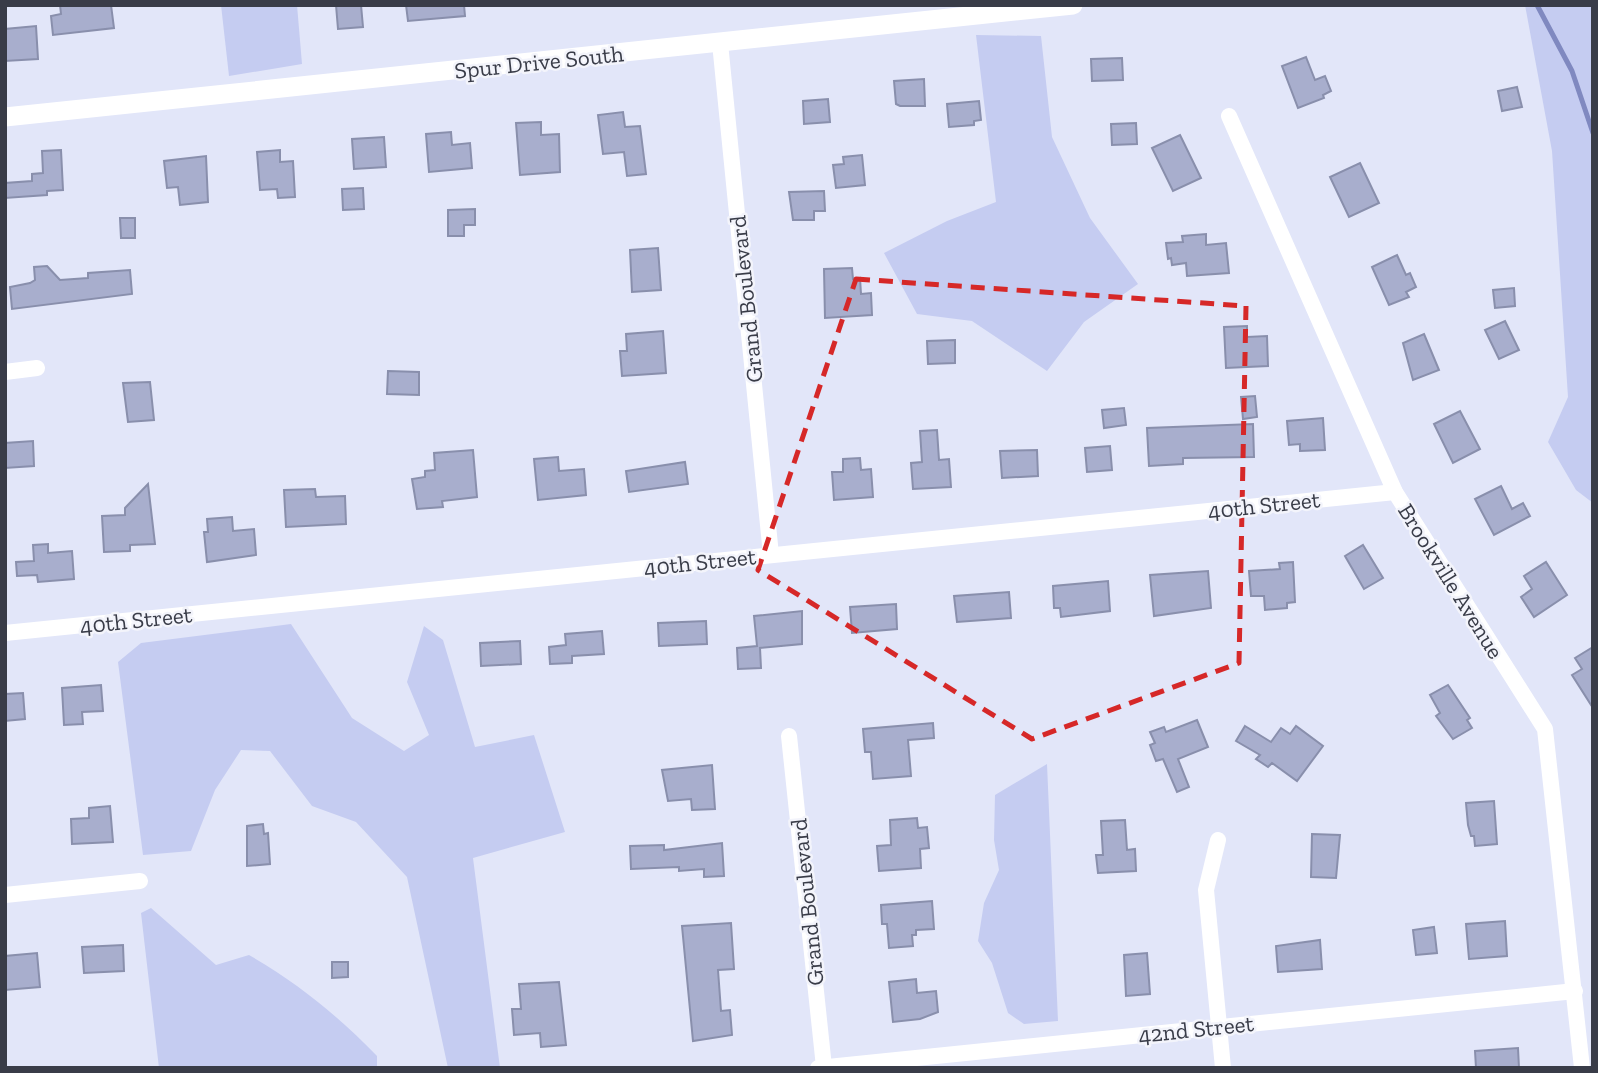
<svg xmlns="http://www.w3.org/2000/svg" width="1598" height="1073" font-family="'Zilla Slab',serif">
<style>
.green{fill:#c5ccf1}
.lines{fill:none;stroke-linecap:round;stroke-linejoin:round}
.stream{stroke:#8089c0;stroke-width:5}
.building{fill:#a8aecd;stroke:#898fac;stroke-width:2}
.minor{stroke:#fff;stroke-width:16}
.tertiary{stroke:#fff;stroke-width:19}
.marked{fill:none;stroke:#d62828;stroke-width:5;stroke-dasharray:14 9;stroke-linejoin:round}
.labels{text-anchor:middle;stroke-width:5;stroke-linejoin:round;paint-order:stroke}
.street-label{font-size:23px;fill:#393c48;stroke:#f3f4fb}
</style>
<rect width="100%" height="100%" fill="#e2e6f9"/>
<!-- green -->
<g class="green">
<polygon points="221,5 297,5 302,64 229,76"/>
<polygon points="1525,5 1593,5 1593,503 1576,490 1548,442 1568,397 1552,151"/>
<polygon points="976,35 1041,36 1052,137 1090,218 1138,284 1084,322 1047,371 972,321 917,314 884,253 947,221 996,202"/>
<polygon points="291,624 352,718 404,751 429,735 407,682 424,626 443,640 475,747 534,735 565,832 473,858 500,1068 448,1068 407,877 356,822 312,806 270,751 241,750 215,790 191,851 143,855 118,662 141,643"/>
<polygon points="1047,764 1058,1021 1024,1024 1008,1013 992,963 978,941 984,903 999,870 994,840 995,795"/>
<path d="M151,908L216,965L249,955C298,983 338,1016 377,1056V1068H159L141,913Z"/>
</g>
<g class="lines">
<!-- stream -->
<polyline class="stream" points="1537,5 1572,71 1593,133"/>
</g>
<!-- building -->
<g class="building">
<polygon points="60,5 111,5 114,28 53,35 51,16 61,14"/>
<polygon points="336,5 361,5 363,27 338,29"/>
<polygon points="406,5 464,5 465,16 408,21"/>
<polygon points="36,26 38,59 5,61 5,29"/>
<polygon points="1306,57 1315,80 1325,76 1331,91 1323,95 1324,98 1298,108 1282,66"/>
<polygon points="1122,58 1123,80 1092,81 1091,59"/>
<polygon points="924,79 925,106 900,106 896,104 894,81"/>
<polygon points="1517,87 1522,107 1502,111 1498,91"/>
<polygon points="828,99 830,122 804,124 803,101"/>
<polygon points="979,101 981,120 974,121 974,125 949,127 947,104"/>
<polygon points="623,112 625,127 640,126 646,174 627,176 624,152 603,154 598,115"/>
<polygon points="541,122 541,135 559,134 560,172 520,175 516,123"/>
<polygon points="1136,123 1137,144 1112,145 1111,124"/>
<polygon points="451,132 452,145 470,143 472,168 429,172 426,134"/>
<polygon points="1180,135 1201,178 1173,191 1152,148"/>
<polygon points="384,137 386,167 354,169 352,139"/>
<polygon points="61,150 63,190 47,191 47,195 5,198 5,183 32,181 32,174 43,173 42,151"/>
<polygon points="280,150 280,162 293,161 295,197 278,198 277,189 260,190 257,152"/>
<polygon points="862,155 865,185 836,188 833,165 844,164 843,157"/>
<polygon points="206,156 208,202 180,205 178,187 167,188 164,161"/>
<polygon points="1360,163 1379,203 1349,217 1330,177"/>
<polygon points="363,188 364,209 343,210 342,189"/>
<polygon points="824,191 825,211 814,211 814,220 793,220 789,192"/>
<polygon points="475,209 475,225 464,225 464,236 448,236 448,210"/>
<polygon points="120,218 135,218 135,238 121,238"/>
<polygon points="1206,234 1206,245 1226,243 1229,273 1187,276 1186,263 1172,265 1171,258 1168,259 1166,243 1183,242 1182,236"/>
<polygon points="658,248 661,290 632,292 630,250"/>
<polygon points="1397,255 1406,275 1410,273 1416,287 1406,292 1409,297 1389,305 1372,267"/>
<polygon points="47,266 60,280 88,278 88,273 130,270 132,294 12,309 10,287 30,283 35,280 34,267"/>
<polygon points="852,268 853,279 860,278 861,294 871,293 872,315 825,318 824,269"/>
<polygon points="1514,288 1515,306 1495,308 1493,290"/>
<polygon points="1505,321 1519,350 1499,359 1485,330"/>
<polygon points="1247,326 1247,337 1267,336 1268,366 1226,368 1224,327"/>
<polygon points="663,331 666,373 622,376 620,351 627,351 626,334"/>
<polygon points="1424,334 1439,370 1413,380 1403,343"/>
<polygon points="955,340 955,363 928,364 927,341"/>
<polygon points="388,371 419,372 419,395 387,394"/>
<polygon points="150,382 154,420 128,422 123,383"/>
<polygon points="1255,396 1257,417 1243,419 1241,397"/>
<polygon points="1124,408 1126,425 1104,428 1102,410"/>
<polygon points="1460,411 1480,449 1453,463 1434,424"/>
<polygon points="1323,418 1325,450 1300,451 1300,444 1289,445 1287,421"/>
<polygon points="1253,424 1254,457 1183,458 1183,464 1149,466 1147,428"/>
<polygon points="937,430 939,460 949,459 951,487 913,489 911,463 922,462 920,431"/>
<polygon points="33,441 34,466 5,468 5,443"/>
<polygon points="1110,446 1112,470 1087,472 1085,448"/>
<polygon points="473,450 477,497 442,501 443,507 417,509 412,479 425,477 425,471 435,470 434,453"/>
<polygon points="1037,450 1038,476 1002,478 1000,451"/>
<polygon points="558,457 559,471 584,469 586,495 538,500 534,459"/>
<polygon points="860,458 861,470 871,469 873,497 834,500 832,472 843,472 843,459"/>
<polygon points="685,462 688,484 629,492 626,471"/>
<polygon points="148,484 155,544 130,545 130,551 104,552 102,516 125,515 125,508"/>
<polygon points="1501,486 1512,509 1523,503 1530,516 1494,535 1475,499"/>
<polygon points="315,489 316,497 345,496 346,524 286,527 284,490"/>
<polygon points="232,517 233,531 254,529 256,555 207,562 204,532 208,532 207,519"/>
<polygon points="48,544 48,553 72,551 74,579 38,582 37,575 17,576 16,562 34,561 33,545"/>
<polygon points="1363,545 1383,578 1364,589 1345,556"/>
<polygon points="1293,562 1295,602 1287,603 1287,608 1265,610 1264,596 1251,596 1249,571 1280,569 1279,563"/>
<polygon points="1546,562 1567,595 1534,617 1521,597 1532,589 1524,576"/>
<polygon points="1208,571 1211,608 1154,616 1150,575"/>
<polygon points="1108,581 1110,611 1061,617 1060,608 1054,608 1053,586"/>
<polygon points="1009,592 1011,618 957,622 954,596"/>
<polygon points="896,604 897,629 852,633 850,607"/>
<polygon points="802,611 802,644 760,648 761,668 738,669 737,648 757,646 754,616"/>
<polygon points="706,621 707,644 659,646 658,623"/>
<polygon points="602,631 604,654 572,656 572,663 550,664 549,647 566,645 565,634"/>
<polygon points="520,641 521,664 481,666 480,643"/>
<polygon points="1593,647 1593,708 1572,675 1582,669 1575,658"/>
<polygon points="101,685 103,711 82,712 83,724 64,725 62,688"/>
<polygon points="1448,685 1470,718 1467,720 1472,728 1453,739 1436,716 1440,713 1430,695"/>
<polygon points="23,693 25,719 5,721 5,694"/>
<polygon points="1197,720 1208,747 1178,759 1189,787 1177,792 1163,759 1156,761 1150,745 1155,743 1150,732 1164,727 1166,732"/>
<polygon points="933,723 934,738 908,740 911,776 873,779 871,752 865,752 863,729"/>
<polygon points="1245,726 1271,742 1281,728 1290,734 1296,726 1323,746 1297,781 1272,763 1268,767 1256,759 1260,755 1236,741"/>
<polygon points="712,765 715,809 692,810 691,799 668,801 662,770"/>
<polygon points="1494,801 1497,844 1475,846 1474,836 1471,836 1468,825 1466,803"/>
<polygon points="110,806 113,842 72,844 71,819 89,818 89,808"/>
<polygon points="917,818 918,828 927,827 929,848 920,849 921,868 879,871 877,846 891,845 890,820"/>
<polygon points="1125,820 1127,850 1135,849 1136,871 1098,873 1096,855 1103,855 1101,821"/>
<polygon points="263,824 264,834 268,833 270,864 247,866 247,826"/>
<polygon points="1312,834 1340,835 1336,878 1311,877"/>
<polygon points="722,843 724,876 704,877 704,869 679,871 679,867 631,869 630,846 664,845 664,850"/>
<polygon points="932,901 934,929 916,930 916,935 912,935 913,946 889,948 887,924 882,924 881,905"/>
<polygon points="1505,921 1507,956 1469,959 1466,924"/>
<polygon points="731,923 734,969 718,970 721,1011 730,1010 732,1035 693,1041 682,926"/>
<polygon points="1434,927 1437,953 1416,955 1413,930"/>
<polygon points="1320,940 1322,969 1278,972 1276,946"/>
<polygon points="123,945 124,971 84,973 82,947"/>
<polygon points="37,953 40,987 5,990 5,956"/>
<polygon points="1147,953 1150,994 1126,996 1124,955"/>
<polygon points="332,962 348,962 348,977 332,978"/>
<polygon points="916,979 917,993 936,991 938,1012 920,1019 893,1022 889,982"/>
<polygon points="559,982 566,1045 541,1047 540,1033 514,1035 512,1009 521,1009 519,984"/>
<polygon points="1518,1048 1519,1068 1476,1068 1475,1051"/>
</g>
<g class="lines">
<!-- minor -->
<g class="minor">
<polyline points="720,43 771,555"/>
<polyline points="1229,116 1395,492 1545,729 1582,1068"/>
<polyline points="5,372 37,368"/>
<polyline points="5,633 1395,492"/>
<polyline points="789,736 824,1067"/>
<polyline points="1218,840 1206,890 1223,1068"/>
<polyline points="5,895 140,881"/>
<polyline points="818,1068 1575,991"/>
</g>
<!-- tertiary -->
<polyline class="tertiary" points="5,117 1073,5"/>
</g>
<!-- marked area -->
<path class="marked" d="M856,279L1246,306L1239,663L1032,739L758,570Z"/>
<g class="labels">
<!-- street labels -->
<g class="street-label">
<text transform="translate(539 62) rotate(-6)" y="8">Spur Drive South</text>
<text transform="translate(746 299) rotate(-96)" y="8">Grand Boulevard</text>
<text transform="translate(1264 505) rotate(-6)" y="8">40th Street</text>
<text transform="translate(700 562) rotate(-6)" y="8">40th Street</text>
<text transform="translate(1451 581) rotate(58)" y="8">Brookville Avenue</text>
<text transform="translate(136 620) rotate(-6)" y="8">40th Street</text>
<text transform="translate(807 902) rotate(-96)" y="8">Grand Boulevard</text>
<text transform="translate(1196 1029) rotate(-6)" y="8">42nd Street</text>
</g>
</g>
<!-- border -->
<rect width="1598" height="1073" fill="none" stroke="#393c48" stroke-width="14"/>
</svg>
